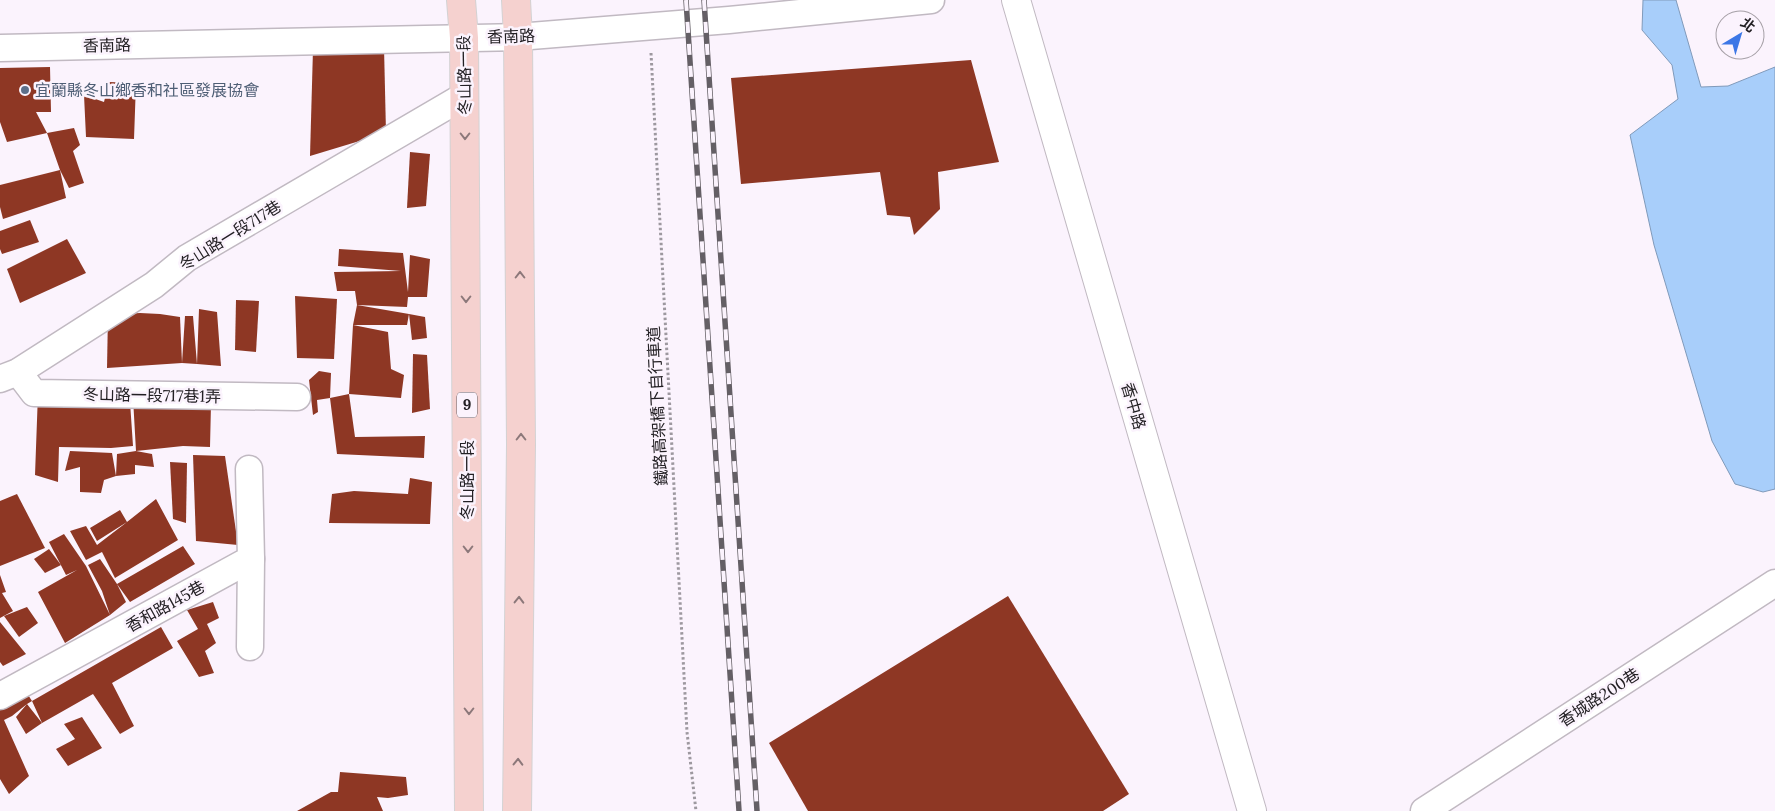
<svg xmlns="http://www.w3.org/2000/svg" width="1775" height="811" font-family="Lora,'Noto Sans TC',serif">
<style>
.water{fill:#a8cefa;stroke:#809aba}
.building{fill:#8e3724}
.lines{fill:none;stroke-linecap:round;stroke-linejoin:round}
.minor-casing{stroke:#c1b9c2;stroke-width:29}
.tertiary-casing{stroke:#c1b9c2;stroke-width:30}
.primary-casing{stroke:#d3d2d3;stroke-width:30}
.path{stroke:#9d989f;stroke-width:3;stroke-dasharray:2.5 2.5;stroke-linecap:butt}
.minor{stroke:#fff;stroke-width:26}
.tertiary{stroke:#fff;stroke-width:28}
.primary{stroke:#f5d1cf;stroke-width:28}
.rail-casing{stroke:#645f65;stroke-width:5.5}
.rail{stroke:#fbf3fd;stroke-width:4;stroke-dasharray:11;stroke-linecap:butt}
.oneway{stroke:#8c787a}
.service-dot{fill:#5c6f8a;stroke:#fbf3fd;stroke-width:2}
.labels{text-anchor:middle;stroke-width:5;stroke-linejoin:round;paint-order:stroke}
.shield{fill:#fbf3fd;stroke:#645f65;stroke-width:1}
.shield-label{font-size:15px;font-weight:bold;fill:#232024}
.street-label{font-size:16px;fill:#232024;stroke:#fbf3fd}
.service-label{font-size:16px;fill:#4e5e75;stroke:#fbf3fd;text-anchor:start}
</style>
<rect width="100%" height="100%" fill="#fbf3fd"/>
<!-- water -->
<polygon class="water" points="1643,0 1676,0 1701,87 1728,86 1775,67 1775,489 1763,492 1735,484 1712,441 1654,245 1630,135 1678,99 1672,65 1642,30"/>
<!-- building -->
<g class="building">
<polygon points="384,47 386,133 310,156 313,49"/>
<polygon points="971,60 999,162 938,172 940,209 914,235 910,217 887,215 880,172 741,184 731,78"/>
<polygon points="50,67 51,112 36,112 47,133 7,142 0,122 0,68"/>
<polygon points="109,82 136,83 134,139 86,137 84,95 104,102"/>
<polygon points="74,128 80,145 73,151 84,183 69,188 60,170 47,133"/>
<polygon points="410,152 430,154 426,206 407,208"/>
<polygon points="60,170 66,198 3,219 0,207 0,185"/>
<polygon points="30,220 39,242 2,254 0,249 0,231"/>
<polygon points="67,239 86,273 20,303 7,269"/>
<polygon points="339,249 403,253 408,292 410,255 430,259 427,297 408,297 407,307 357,305 355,291 337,291 334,272 401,271 338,266"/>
<polygon points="295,296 337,299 334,359 297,358"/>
<polygon points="236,300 259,301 256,352 235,350"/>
<polygon points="357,305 409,314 407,325 353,325 388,332 391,369 404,375 401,398 349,394 355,437 425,436 424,458 337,454 330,398 349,394 353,325"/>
<polygon points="199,309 217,312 221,366 197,364 182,363 185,316 193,316 197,364"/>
<polygon points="140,313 160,314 180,317 182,363 107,368 108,315"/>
<polygon points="409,314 425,317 427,338 412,340"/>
<polygon points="413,354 427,355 430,409 412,413"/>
<polygon points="319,371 331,373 330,398 317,400 318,412 313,415 309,380"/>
<polygon points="38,393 130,402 133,446 111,448 59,447 58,482 35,475"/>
<polygon points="133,398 211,404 210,447 183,446 136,451"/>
<polygon points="70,451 112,453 116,476 104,480 101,493 80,492 80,467 65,471"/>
<polygon points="136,451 152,454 154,467 135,465 135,474 116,476 117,454"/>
<polygon points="193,455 225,456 238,545 196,541"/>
<polygon points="170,462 187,463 186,523 173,519"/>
<polygon points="410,478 432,482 430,524 329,523 332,494 354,491 408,494"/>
<polygon points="17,494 45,548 0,566 0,501"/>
<polygon points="156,499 178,540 115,578 102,552 86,560 70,531 86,526 97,545 127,522 97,541 90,528 120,510 127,522"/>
<polygon points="64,534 86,566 110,615 102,591 88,565 100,559 117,584 183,546 195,564 130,602 117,584 126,602 110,615 65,643 38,592 77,570 66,575 49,542"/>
<polygon points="49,549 61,565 45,573 34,559"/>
<polygon points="0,575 6,592 2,593 13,611 0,618"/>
<polygon points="1008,596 1129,794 1103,811 808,811 769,743"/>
<polygon points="213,602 219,618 207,624 216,643 205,651 214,673 199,677 177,641 198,629 187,610"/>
<polygon points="27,607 38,623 19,637 4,616"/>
<polygon points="0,622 26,654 3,666 0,662"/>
<polygon points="161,627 173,648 112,683 134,726 120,734 93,694 42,723 32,701"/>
<polygon points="21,684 32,701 27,704 42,723 26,734 16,717 27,704 12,716 4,720 29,776 9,794 0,779 0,696"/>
<polygon points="82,717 102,748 68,766 56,749 75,739 64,724"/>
<polygon points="340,772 406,777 408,795 388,798 377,797 383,811 297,811 331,792 338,792"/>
</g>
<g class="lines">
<!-- minor casing -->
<g class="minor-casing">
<g id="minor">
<polyline points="0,48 518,37 729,20 931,0"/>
<polyline points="18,372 34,393 297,397"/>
<polyline points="0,379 18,372 154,285 187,258 464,96"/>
<polyline points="250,647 251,559"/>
<polyline points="0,696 251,559 249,469"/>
<polyline points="1424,811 1775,583"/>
</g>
</g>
<!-- tertiary casing -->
<g class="tertiary-casing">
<polyline id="tertiary" points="1016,0 1252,811"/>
</g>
<!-- primary casing -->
<g class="primary-casing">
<g id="primary">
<polyline points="461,0 464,38 469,811"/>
<polyline points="516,0 518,37 521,444 517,811"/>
</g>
</g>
<!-- path -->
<polyline class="path" points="651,53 687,732 696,811"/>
<!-- minor -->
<use href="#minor" class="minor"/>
<!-- tertiary -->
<use href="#tertiary" class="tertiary"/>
<!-- primary -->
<use href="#primary" class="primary"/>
<!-- rail casing -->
<g class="rail-casing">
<g id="rail">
<polyline points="686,0 739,811"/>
<polyline points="704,0 757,811"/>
</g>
</g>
<!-- rail -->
<use href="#rail" class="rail"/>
</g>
<!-- one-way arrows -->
<defs><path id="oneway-chevron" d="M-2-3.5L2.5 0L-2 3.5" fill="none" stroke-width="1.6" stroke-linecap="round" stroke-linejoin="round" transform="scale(1.25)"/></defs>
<g class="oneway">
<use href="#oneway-chevron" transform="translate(465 136) rotate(90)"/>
<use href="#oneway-chevron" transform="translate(520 275) rotate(-90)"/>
<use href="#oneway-chevron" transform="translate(466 299) rotate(90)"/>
<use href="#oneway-chevron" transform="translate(521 437) rotate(-90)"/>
<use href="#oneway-chevron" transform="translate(468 549) rotate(90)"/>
<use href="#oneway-chevron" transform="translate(519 600) rotate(-89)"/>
<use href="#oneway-chevron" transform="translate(469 711) rotate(90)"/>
<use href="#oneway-chevron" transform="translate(518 762) rotate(-89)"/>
</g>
<!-- markers -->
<circle class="service-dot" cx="25" cy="90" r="5"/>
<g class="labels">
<!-- shield labels -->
<rect class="shield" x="457" y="392.5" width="20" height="25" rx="4"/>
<g class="shield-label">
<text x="467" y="410">9</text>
</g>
<!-- street labels -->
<g class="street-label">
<text transform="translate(511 36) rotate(-2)" y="6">香南路</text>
<text transform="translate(107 45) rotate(-1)" y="6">香南路</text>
<text transform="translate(464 75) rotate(-91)" y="6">冬山路一段</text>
<text transform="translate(230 235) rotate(-32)" y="6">冬山路一段717巷</text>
<text transform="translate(152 395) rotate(1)" y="6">冬山路一段717巷1弄</text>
<text transform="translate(657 406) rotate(-93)" y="6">鐵路高架橋下自行車道</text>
<text transform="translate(1134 406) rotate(74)" y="6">香中路</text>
<text transform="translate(467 480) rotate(-90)" y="6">冬山路一段</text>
<text transform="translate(165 606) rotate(-29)" y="6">香和路145巷</text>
<text transform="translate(1599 697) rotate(-33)" y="6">香城路200巷</text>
</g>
<!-- service labels -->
<g class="service-label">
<text x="35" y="96">宜蘭縣冬山鄉香和社區發展協會</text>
</g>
</g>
<!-- north arrow -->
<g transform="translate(1740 35) rotate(38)"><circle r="24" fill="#fbf3fd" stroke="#a59fa6"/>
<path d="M0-4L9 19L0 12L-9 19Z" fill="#3c77e6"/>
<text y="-8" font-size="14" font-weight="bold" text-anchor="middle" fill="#232024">北</text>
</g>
</svg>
